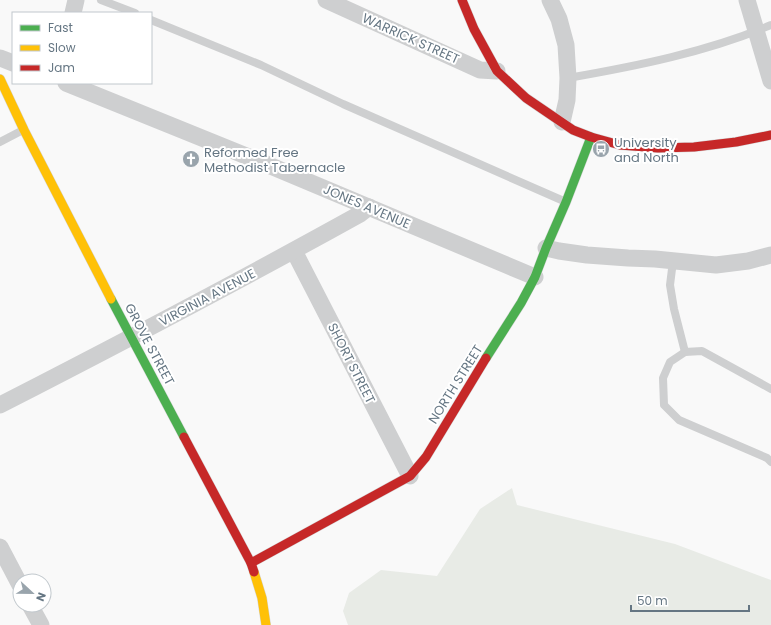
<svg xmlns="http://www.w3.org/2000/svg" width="771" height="625" font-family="Poppins,sans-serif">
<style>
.green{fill:#e8ebe6}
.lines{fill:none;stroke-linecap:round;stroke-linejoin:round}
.fast-casing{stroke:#d5d6d7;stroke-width:10}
.slow-casing{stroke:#d5d6d7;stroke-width:10}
.jam-casing{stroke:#d5d6d7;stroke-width:10}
.lane{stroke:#cecfd0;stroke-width:8}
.street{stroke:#cecfd0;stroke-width:17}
.fast{stroke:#4caf50;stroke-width:9}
.slow{stroke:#ffc107;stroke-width:9}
.jam{stroke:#c62828;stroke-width:9}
.labels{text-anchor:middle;stroke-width:4;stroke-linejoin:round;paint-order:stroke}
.street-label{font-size:13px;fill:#657683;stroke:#fff}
.poi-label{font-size:13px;fill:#657683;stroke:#fff;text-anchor:start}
</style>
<rect width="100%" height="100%" fill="#f9f9f9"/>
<!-- green -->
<polygon class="green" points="512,488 517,505 675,544 771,580 771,625 348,625 343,611 349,593 381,570 437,576 480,509"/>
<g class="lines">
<!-- fast casing -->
<g class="fast-casing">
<g id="fast">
<polyline points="111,299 184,437"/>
<polyline points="486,358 521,303 535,277 546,248 566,202 591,137"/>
</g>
</g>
<!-- slow casing -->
<g class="slow-casing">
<g id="slow">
<polyline points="0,79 24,130 111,299"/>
<polyline points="254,572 262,598 266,625"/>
</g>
</g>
<!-- jam casing -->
<g class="jam-casing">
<g id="jam">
<polyline points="462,0 474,29 497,71 526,98 573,130 591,137 620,145 658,148 694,147 736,142 771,135"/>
<polyline points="184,437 251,563 254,572"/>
<polyline points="251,563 410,476 426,457 486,358"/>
</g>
</g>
<!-- lane -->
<g class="lane">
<polyline points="101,0 135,13"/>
<polyline points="151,20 261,65 343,104 566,202"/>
<path d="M568,78C637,66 707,52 771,25"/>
<polyline points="0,142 23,130"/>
<polyline points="673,261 670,285 674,309 685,352"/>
<polyline points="771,389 702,351 685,352 670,362 663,378 664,405 679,420 767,458 771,462"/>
</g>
<!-- street -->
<g class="street">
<polyline points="326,0 480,70 497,71"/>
<polyline points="550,0 559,19 566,45 568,78 567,100 562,122"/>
<polyline points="747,0 771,81"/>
<polyline points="73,13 76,0"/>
<polyline points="0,58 13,63"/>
<polyline points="66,83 254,159 535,277"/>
<polyline points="546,248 559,251 587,255 628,258 655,259 716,265 748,261 771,255"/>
<polyline points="294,251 410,476"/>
<path d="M0,405C121,343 241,280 360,214L369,207"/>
<polyline points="0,547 20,585"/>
<polyline points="30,605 41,625"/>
</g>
<!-- fast -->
<use href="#fast" class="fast"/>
<!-- slow -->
<use href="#slow" class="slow"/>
<!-- jam -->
<use href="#jam" class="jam"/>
</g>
<!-- icons -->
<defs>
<g id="bus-disc" transform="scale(0.9)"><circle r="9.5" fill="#99a4ac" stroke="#fff"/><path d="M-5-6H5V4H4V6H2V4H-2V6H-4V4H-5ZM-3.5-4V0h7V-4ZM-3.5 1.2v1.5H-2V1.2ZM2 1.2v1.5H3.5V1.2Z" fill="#fff"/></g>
<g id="church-disc" transform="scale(0.9)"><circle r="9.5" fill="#99a4ac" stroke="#fff"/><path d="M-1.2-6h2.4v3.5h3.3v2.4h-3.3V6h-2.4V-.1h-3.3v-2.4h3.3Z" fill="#fff"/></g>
</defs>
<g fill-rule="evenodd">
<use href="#bus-disc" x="601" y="149"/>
<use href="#church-disc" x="191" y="159"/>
</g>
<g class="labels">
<!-- street labels -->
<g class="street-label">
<text transform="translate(411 38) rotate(24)" y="5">WARRICK STREET</text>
<text transform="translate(367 206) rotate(23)" y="5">JONES AVENUE</text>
<text transform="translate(207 297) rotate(-28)" y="5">VIRGINIA AVENUE</text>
<text transform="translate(150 344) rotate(62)" y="5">GROVE STREET</text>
<text transform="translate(352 363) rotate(63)" y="5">SHORT STREET</text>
<text transform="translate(455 384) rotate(-58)" y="5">NORTH STREET</text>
</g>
<!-- poi labels -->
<g class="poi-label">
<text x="614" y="147">University<tspan x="614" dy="15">and North</tspan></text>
<text x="204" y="157">Reformed Free<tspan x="204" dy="15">Methodist Tabernacle</tspan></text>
</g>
</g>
<!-- legend -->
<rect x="12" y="12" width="140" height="72" fill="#ffffff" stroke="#c1c8cd"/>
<rect x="20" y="25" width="20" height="6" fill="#4caf50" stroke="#c1c8cd"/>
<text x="48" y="32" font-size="12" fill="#657683">Fast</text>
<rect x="20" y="45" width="20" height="6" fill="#ffc107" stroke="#c1c8cd"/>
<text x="48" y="52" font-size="12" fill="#657683">Slow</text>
<rect x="20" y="65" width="20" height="6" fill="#c62828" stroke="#c1c8cd"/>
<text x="48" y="72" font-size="12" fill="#657683">Jam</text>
<!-- north arrow -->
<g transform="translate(32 593) rotate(112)"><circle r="19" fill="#ffffff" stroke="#c1c8cd"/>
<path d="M0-3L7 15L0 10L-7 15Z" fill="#99a4ac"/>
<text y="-6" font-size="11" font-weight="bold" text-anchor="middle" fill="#657683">N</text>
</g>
<!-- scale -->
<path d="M631 605v6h118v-6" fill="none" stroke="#657683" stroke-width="2"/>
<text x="637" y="605" font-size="12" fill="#657683" stroke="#ffffff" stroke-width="3" paint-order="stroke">50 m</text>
</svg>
